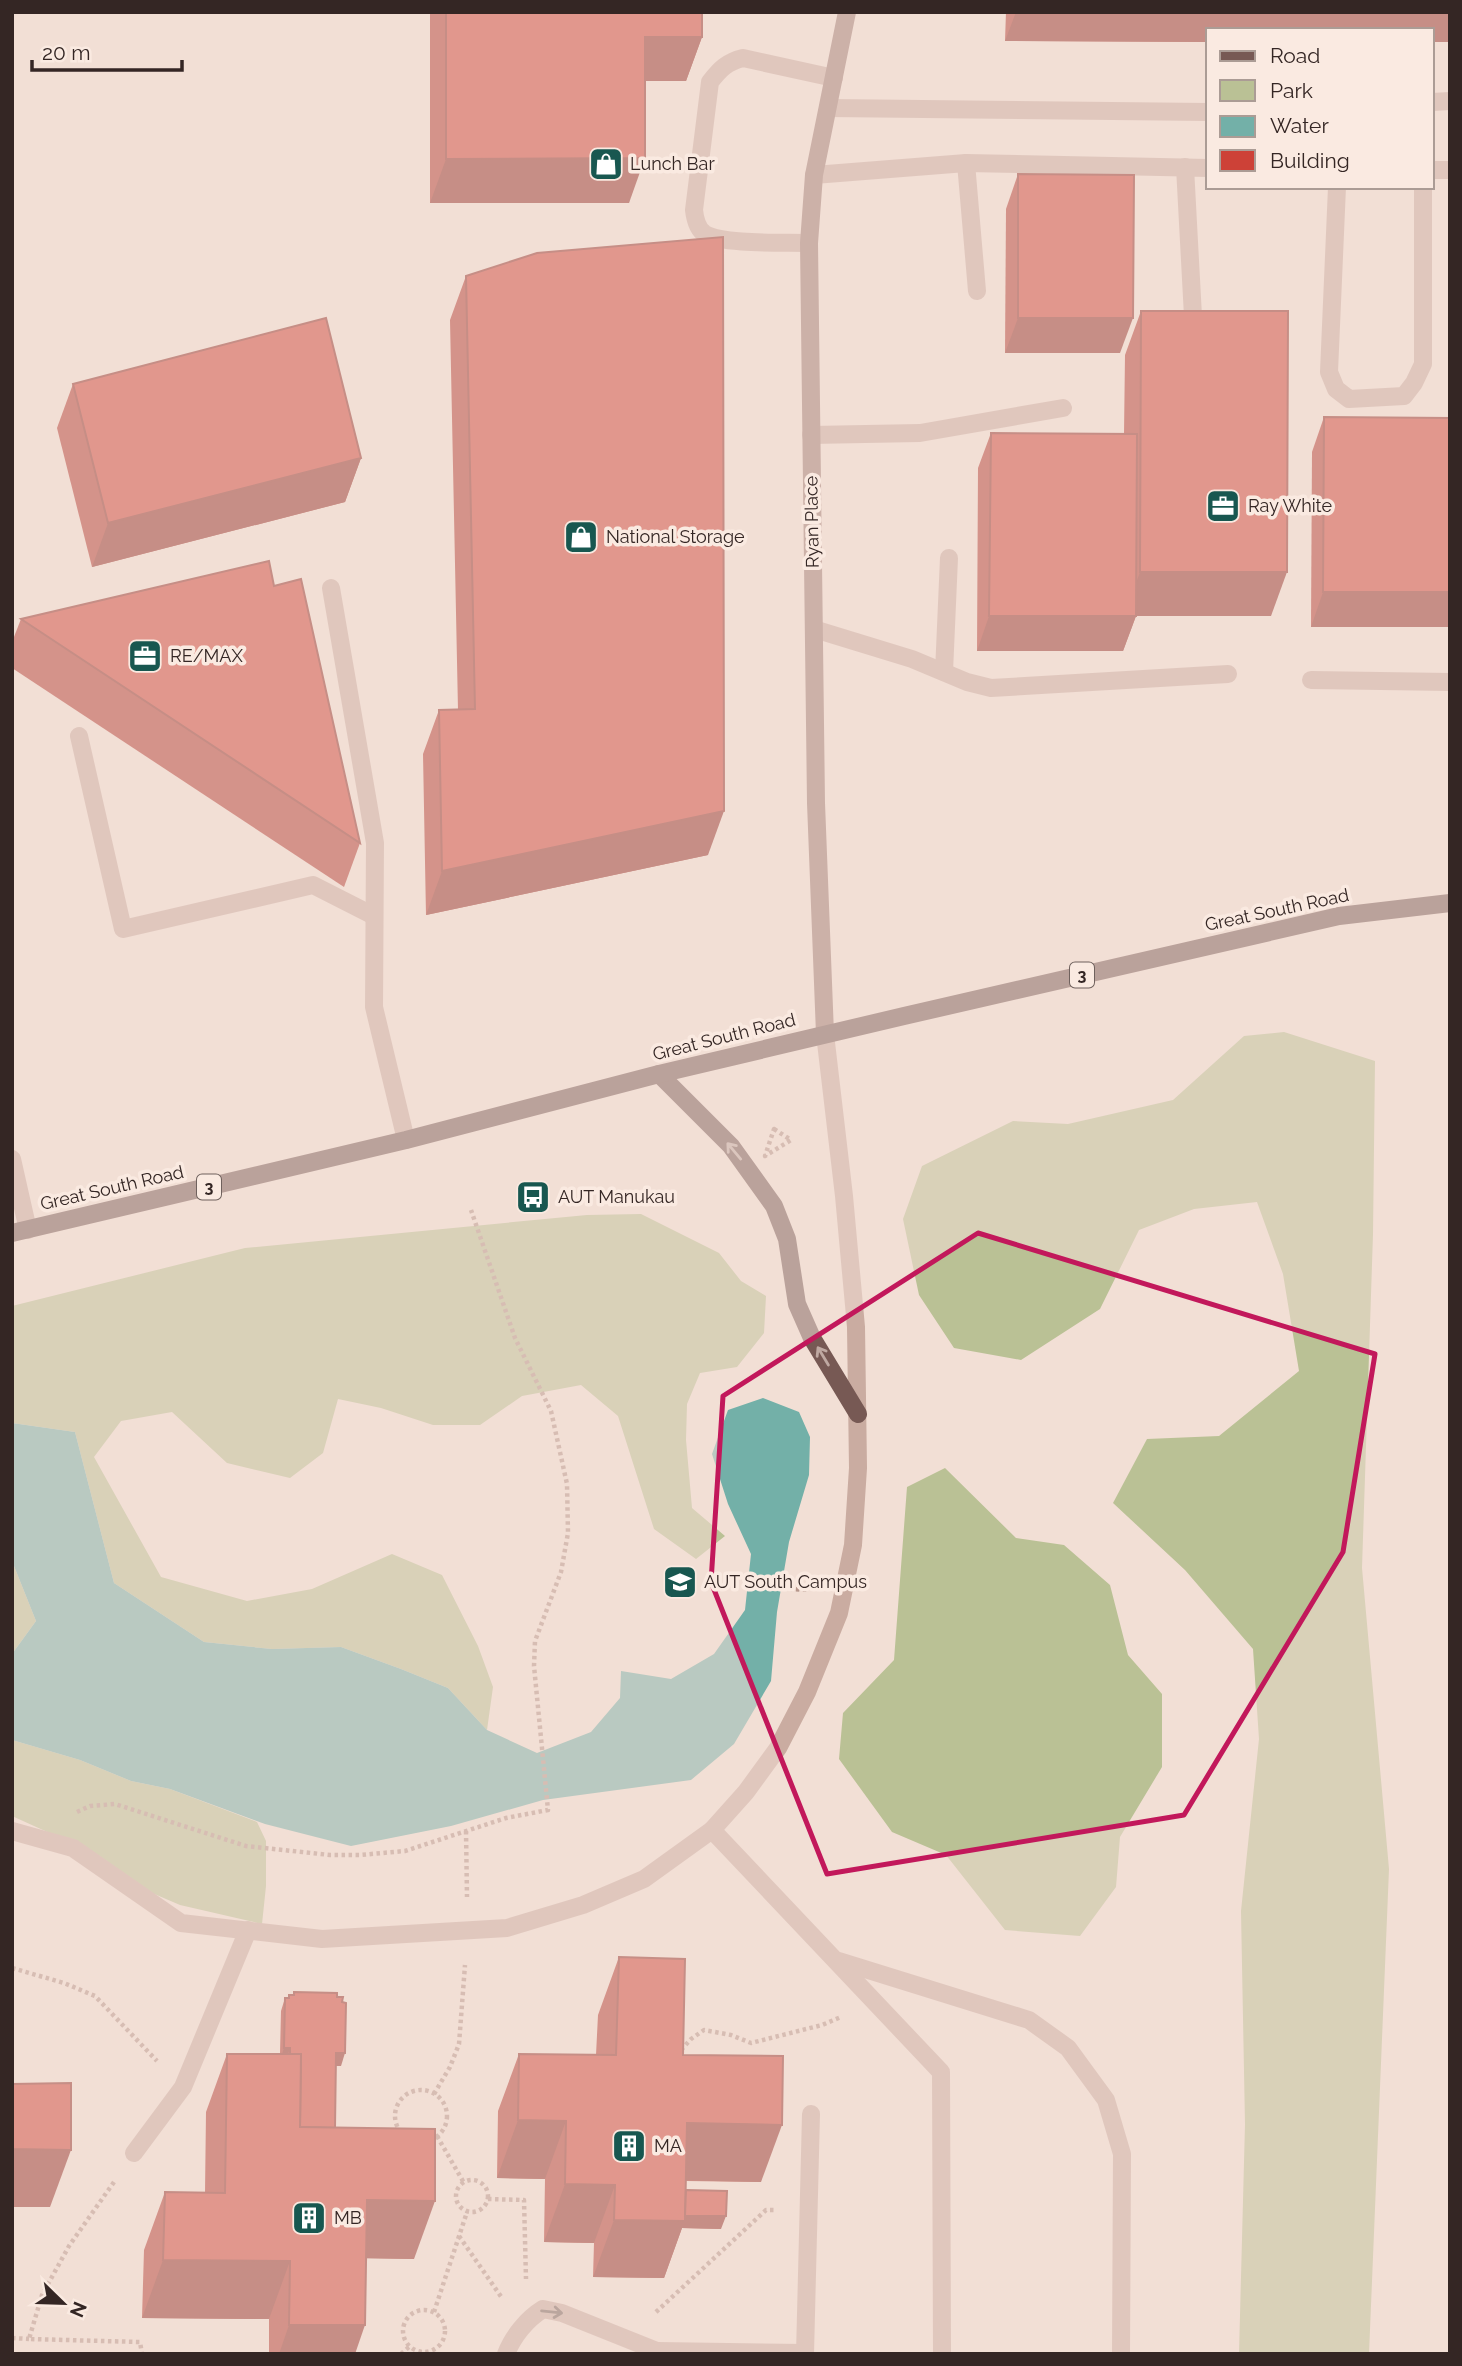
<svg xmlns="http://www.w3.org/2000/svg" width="1462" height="2366" font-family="Raleway,sans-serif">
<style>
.green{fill:#bac195}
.water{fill:#73b0a8}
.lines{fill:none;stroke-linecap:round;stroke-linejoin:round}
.path{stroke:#b6968b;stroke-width:4.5;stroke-dasharray:3.5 3.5;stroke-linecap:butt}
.lane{stroke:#caaca1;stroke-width:18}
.secondary{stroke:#9e7a72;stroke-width:18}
.primary{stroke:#775954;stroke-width:18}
.wall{fill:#b0382f}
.shaded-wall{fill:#902e26}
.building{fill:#cd4137;stroke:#902e26;stroke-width:2}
.oneway{stroke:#bfa9a2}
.oneway2{stroke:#78625c}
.marked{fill:none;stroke:#c2185b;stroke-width:5;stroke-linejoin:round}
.labels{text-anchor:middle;stroke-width:7;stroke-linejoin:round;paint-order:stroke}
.shield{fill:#faeae1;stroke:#6f615d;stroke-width:2}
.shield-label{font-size:16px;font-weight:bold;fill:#342624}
.poi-label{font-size:18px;fill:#342624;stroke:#faeae1;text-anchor:start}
.street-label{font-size:18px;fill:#342624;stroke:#faeae1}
</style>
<rect width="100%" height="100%" fill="#f2dfd5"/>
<!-- green -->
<g class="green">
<polygon points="1284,1032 1375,1061 1373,1234 1362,1568 1389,1869 1369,2354 1239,2354 1245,2124 1241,1911 1259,1739 1253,1649 1185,1570 1113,1503 1147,1439 1219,1436 1299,1371 1283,1274 1257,1202 1194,1209 1139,1230 1100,1309 1021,1360 954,1348 919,1295 903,1219 922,1166 1013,1121 1068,1124 1173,1100 1244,1036"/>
<polygon points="641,1214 719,1253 741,1281 766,1296 764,1333 737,1367 700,1373 687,1404 686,1440 692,1508 725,1536 696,1559 654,1529 618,1416 581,1385 522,1396 480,1425 433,1425 381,1408 338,1399 323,1453 290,1478 227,1463 172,1412 121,1421 94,1457 161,1577 247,1601 312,1589 392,1554 442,1575 478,1646 493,1687 487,1730 448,1688 401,1669 341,1647 272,1649 204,1642 114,1583 75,1432 12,1423 12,1306 245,1248 587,1215"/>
<polygon points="945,1468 1016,1538 1064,1545 1110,1585 1128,1655 1162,1694 1162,1767 1120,1837 1116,1887 1080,1936 1005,1930 946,1855 892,1832 839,1759 843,1713 894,1660 907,1487"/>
<polygon points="12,1561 36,1621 12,1654"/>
<polygon points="12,1740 80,1760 131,1781 170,1789 257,1822 266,1841 266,1886 262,1924 180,1905 152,1893 98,1855 12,1816"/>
</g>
<!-- water -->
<polygon class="water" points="763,1398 799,1412 810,1437 809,1475 789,1542 777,1612 771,1681 734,1744 691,1780 543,1800 451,1826 351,1846 265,1824 170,1789 131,1781 80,1760 12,1740 12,1654 36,1621 12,1561 12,1423 75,1432 114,1583 204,1642 272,1649 341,1647 401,1669 448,1688 487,1730 537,1753 591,1732 620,1698 621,1671 671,1679 714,1654 745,1610 751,1554 728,1504 712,1454 728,1410"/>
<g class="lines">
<!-- path -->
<g class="path">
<polygon points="774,1129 791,1140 765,1156"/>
<polyline points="747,1586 809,1590"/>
<polyline points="77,1812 90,1806 115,1804 246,1846 330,1855 360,1855 405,1851 506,1818 548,1810 534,1666 535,1641 561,1572 568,1533 567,1484 551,1411 515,1338 471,1210"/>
<polyline points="466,1831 467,1897"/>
<polyline points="12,1968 64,1983 95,1996 157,2061"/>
<polyline points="681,2050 691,2039 704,2030 731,2035 751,2043 822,2025 841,2017"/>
<circle cx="421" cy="2116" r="26"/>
<polyline points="434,2094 450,2067 459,2044 465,1965"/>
<polyline points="437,2136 464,2183"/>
<circle cx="472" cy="2196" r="16"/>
<polyline points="114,2182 69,2246 42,2295 29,2339 140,2342 142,2354"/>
<polyline points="488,2199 524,2200 526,2279"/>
<polyline points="459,2236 502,2298"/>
<circle cx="424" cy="2331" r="21"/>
<polyline points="434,2312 467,2212"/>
<polyline points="656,2312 766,2210 775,2210"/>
<polyline points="12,2338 29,2339"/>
<polyline points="401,2354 410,2346"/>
</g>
<!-- lane -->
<g class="lane">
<polyline points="1432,102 1450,101"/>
<polyline points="828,108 1208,112"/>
<polyline points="966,163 977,291"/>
<polyline points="1185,167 1194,335"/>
<polyline points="1432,170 1450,170"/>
<polyline points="814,175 966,163 1208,168"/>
<polyline points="1337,187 1329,372 1336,389 1349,399 1404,396 1414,383 1423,364 1423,187"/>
<path d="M809,243C786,242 724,245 705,234C697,229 695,219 694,210L710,82C720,69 727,62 743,58L834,78"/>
<polyline points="811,435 920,433 1063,408"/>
<polyline points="331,588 375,843 374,1007 406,1140"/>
<polyline points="814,629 912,659 967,682 991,688 1228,674"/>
<polyline points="944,672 949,558"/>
<polyline points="1311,680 1450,682"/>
<polyline points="79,736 123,929 313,885 374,916"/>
<polyline points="12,1159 28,1230"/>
<polyline points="712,1830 941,2072 942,2354"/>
<polyline points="12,1831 73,1848 181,1923 322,1939 507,1928 583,1905 644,1879 712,1830 746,1792 778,1748 807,1692 839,1613 853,1545 858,1468 856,1327 844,1196 825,1034"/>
<polyline points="839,1961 1029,2020 1068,2048 1106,2100 1122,2154 1121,2354"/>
<polyline points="134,2153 183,2087 248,1930"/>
<polyline points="657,2351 805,2353"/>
<path d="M506,2354C513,2336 527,2319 543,2309L562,2313L657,2351V2354"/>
<polyline points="805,2354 811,2114"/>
</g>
<!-- secondary -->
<polyline class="secondary" points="825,1034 816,803 809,243 814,175 847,12"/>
<!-- primary -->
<g class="primary">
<polyline points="659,1074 731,1146 774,1206 787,1239 797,1304 812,1338 858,1414"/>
<polyline points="12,1233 406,1140 659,1074 904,1016 1339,916 1450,903"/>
</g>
</g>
<!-- wall -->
<g class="wall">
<polygon points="430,12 702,12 702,37 686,81 645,81 629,203 430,203"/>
<polygon points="1006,12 1450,12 1450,42 1432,42 1432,30 1208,30 1208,42 1005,41"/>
<polygon points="1018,174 1120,353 1005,353 1006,209"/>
<polygon points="466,276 708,855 426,915 423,754 439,710 458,710 450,320"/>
<polygon points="1141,311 1271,616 1136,616 1123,651 977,651 978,468 991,433 1124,434 1125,355"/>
<polygon points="73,384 361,458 345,502 92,567 57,428"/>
<polygon points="1324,417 1450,418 1450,627 1311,627 1312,452"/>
<polygon points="274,586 360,843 344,887 12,668 12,642 21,619"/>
<polygon points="619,1957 683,2055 761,2182 686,2181 686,2190 721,2229 682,2228 664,2278 593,2277 594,2243 544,2242 545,2179 497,2178 498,2111 519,2054 596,2055 598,2015"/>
<polygon points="294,1992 341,2066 336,2066 335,2128 414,2259 366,2258 355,2354 269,2354 269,2319 142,2318 144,2250 165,2192 205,2193 206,2112 227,2054 280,2054 281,2011 285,1998 288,1998 289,1995 293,1995"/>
</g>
<!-- shaded-wall -->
<g class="shaded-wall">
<polygon points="1016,12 1450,12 1450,42 1432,42 1432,30 1208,30 1208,42 1005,41"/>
<polygon points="645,37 702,37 686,81 629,81"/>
<polygon points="645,158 629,203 430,203 446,159"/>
<polygon points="1018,318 1133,318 1120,353 1005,353"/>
<polygon points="361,458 345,502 92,567 108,523"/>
<polygon points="1140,572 1287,572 1271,616 1124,616"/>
<polygon points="1323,592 1450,592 1450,627 1311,627"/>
<polygon points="989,616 1136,616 1123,651 977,651"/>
<polygon points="724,811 708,855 426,915 442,871"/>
<polygon points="284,2048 290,2048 286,2061 280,2060"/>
<polygon points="336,2053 345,2053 341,2066 332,2066"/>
<polygon points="518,2120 566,2121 545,2179 497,2178"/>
<polygon points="687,2123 782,2125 761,2182 666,2180"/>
<polygon points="12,2149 71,2150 50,2207 12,2207"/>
<polygon points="565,2184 615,2185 594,2243 544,2242"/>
<polygon points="367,2200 435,2201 414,2259 346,2258"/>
<polygon points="669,2216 726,2216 721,2229 682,2228 664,2278 593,2277 614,2220"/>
<polygon points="163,2260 290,2261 269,2319 142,2318"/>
<polygon points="289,2325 365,2325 355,2354 279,2354"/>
</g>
<!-- building -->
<g class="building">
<polygon points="446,12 702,12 702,37 645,37 645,158 446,159"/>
<polygon points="1018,174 1134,175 1133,318 1018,318"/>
<polygon points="723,237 724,811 442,871 439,710 475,709 466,276 537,253"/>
<polygon points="1141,311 1288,311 1287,572 1140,572"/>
<polygon points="326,318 361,458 108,523 73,384"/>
<polygon points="1324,417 1450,418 1450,592 1323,592"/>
<polygon points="991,433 1137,434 1136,616 989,616"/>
<polygon points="269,561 274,586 301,579 360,843 21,619"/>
<polygon points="619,1957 685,1959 683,2055 783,2056 782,2125 687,2123 685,2221 614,2220 615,2185 565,2184 566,2121 518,2120 519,2054 616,2055"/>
<polygon points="294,1992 337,1993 337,1997 343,1997 342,2002 346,2003 345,2053 336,2053 335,2128 300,2127 301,2054 290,2054 290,2048 284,2048 285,1998 289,1998 289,1995 294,1995"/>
<polygon points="227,2054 301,2054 300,2127 435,2129 435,2201 367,2200 365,2325 289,2325 290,2261 163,2260 165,2192 225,2193"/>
<polygon points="71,2083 71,2150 12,2149 12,2084"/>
<polygon points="686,2190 727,2191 726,2216 685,2216"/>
</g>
<!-- one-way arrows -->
<defs><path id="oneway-shaft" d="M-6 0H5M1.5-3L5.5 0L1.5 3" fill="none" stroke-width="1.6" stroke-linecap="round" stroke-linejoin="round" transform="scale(1.75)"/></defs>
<g class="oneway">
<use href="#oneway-shaft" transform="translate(734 1151) rotate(-130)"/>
<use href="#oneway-shaft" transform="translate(823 1356) rotate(-121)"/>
</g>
<use class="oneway2" href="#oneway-shaft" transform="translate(552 2312) rotate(6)"/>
<!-- marked area -->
<path d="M0 0H1462V2366H0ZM978,1233L1375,1354L1343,1552L1184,1815L827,1874L711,1582L723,1396Z" fill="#f2dfd5" fill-opacity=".55" fill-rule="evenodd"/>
<path class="marked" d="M978,1233L1375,1354L1343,1552L1184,1815L827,1874L711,1582L723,1396Z"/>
<!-- icons -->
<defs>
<g id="shop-square" transform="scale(1.75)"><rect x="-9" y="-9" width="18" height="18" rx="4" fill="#185750" stroke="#faeae1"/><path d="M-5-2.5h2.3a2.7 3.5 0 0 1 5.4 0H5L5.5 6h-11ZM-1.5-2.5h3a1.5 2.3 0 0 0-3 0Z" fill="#fff"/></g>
<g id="office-square" transform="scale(1.75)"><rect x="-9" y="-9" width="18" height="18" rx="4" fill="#185750" stroke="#faeae1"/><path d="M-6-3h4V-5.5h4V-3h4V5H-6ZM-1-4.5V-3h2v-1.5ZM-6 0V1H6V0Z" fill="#fff"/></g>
<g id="bus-square" transform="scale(1.75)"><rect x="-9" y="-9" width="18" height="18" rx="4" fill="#185750" stroke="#faeae1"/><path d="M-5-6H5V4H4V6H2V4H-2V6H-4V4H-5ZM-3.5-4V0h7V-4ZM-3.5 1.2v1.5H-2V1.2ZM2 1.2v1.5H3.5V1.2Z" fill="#fff"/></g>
<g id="university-square" transform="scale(1.75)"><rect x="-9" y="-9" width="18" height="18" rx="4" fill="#185750" stroke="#faeae1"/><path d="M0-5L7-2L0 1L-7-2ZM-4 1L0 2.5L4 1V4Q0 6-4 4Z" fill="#fff"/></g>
<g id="building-square" transform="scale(1.75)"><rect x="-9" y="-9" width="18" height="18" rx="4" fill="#185750" stroke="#faeae1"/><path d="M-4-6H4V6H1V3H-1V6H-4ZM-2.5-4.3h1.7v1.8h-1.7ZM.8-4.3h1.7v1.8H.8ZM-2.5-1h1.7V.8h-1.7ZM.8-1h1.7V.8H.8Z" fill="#fff"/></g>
</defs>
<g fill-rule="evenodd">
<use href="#shop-square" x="606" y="164"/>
<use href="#office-square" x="1223" y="506"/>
<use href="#shop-square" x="581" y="537"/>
<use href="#office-square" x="145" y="656"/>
<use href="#bus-square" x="533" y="1197"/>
<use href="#university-square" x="680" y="1582"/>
<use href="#building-square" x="629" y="2146"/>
<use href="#building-square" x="309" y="2218"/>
</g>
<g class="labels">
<!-- shield labels -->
<g class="shield">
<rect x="1070" y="962.5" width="24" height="25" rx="5"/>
<rect x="197" y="1174.5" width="24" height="25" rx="5"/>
</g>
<g class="shield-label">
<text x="1082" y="981">3</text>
<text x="209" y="1193">3</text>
</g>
<!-- poi labels -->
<g class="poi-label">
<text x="630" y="170">Lunch Bar</text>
<text x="1248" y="512">Ray White</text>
<text x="606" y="543">National Storage</text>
<text x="170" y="662">RE/MAX</text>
<text x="558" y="1203">AUT Manukau</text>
<text x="704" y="1588">AUT South Campus</text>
<text x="654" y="2152">MA</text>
<text x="334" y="2224">MB</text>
</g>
<!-- street labels -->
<g class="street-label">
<text transform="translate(812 522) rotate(-91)" y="6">Ryan Place</text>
<text transform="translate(1277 910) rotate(-12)" y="6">Great South Road</text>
<text transform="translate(724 1037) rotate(-14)" y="6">Great South Road</text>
<text transform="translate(112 1188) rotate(-13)" y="6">Great South Road</text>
</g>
</g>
<!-- border -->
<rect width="1462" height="2366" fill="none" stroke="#342624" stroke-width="28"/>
<!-- legend -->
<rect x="1206" y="28" width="228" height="161" fill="#faeae1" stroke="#ab9c95" stroke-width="2"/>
<rect x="1220" y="51" width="35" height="10" fill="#775954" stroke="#ab9c95" stroke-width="2"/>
<text x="1270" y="63" font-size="21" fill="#342624">Road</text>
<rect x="1220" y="80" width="35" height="21" fill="#bac195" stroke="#ab9c95" stroke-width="2"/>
<text x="1270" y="98" font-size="21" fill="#342624">Park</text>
<rect x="1220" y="116" width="35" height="21" fill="#73b0a8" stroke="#ab9c95" stroke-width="2"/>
<text x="1270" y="133" font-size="21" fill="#342624">Water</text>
<rect x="1220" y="150" width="35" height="21" fill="#cd4137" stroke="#ab9c95" stroke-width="2"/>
<text x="1270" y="168" font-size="21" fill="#342624">Building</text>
<!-- north arrow -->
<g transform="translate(63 2303) rotate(113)" stroke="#faeae1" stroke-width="5" paint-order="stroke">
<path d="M0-5L12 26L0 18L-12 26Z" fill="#342624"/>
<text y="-10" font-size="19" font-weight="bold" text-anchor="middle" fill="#342624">N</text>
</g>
<!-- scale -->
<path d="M32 60v10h150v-10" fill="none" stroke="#342624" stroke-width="3.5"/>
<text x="42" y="60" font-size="21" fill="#342624" stroke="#faeae1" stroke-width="5" paint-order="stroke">20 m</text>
</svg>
